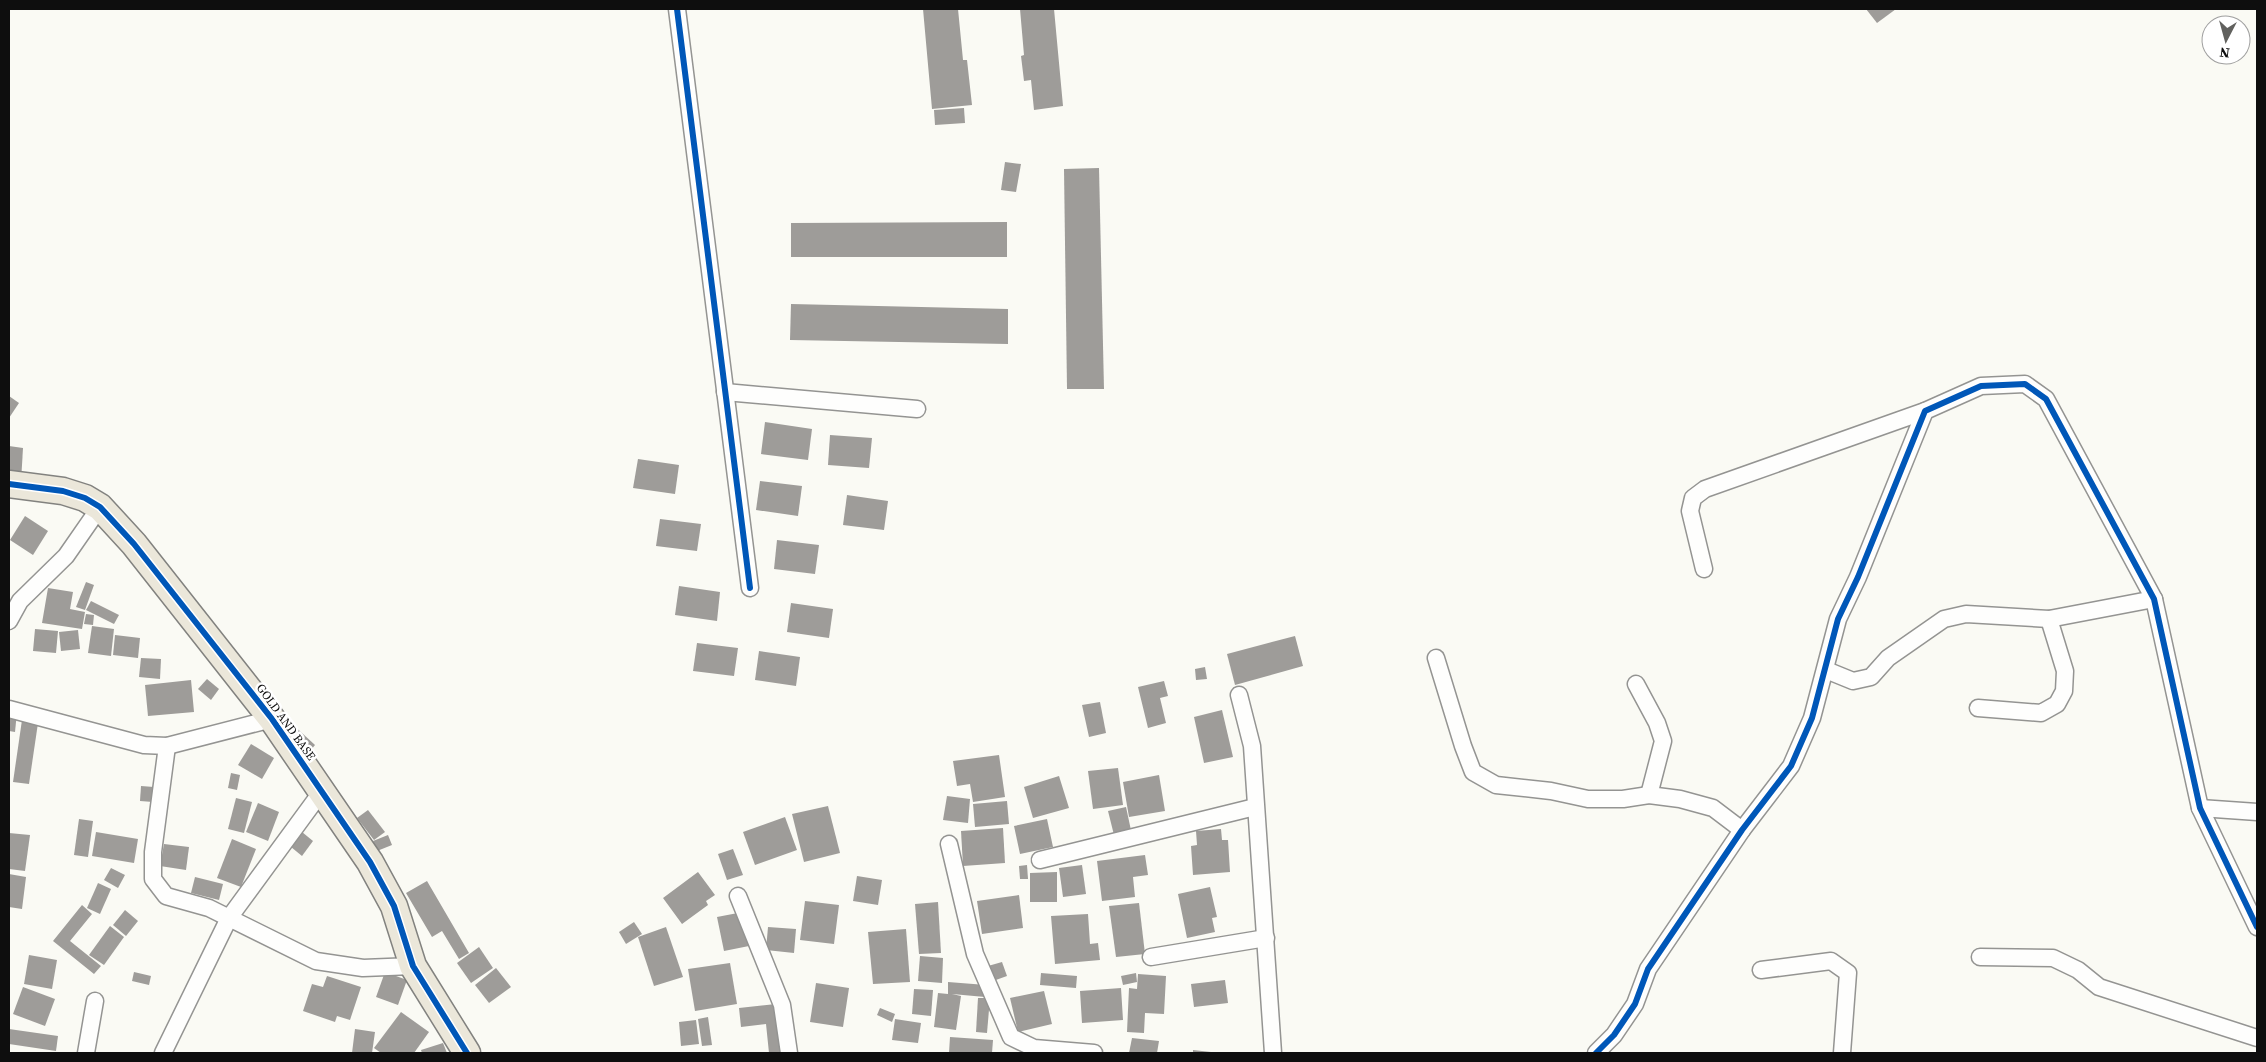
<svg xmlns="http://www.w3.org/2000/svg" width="2266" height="1062" font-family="'Source Serif 4',serif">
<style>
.building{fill:#9e9c99}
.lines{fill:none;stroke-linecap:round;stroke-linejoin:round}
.minor-casing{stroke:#949492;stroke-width:19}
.primary-casing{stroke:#82827f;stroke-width:29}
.minor{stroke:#fefefd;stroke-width:16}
.primary{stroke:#ebe7da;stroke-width:26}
.cycleway-casing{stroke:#fff;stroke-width:9}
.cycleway{stroke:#0057b8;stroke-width:6}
.labels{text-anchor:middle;stroke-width:5;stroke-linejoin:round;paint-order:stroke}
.street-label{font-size:12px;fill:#0e0e0e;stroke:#fff}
</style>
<rect width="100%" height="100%" fill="#fafaf4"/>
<!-- building -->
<g class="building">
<polygon points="923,9 958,9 963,60 967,60 972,105 932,109"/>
<polygon points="1020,9 1054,9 1063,106 1034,110 1031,80 1024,81 1021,56 1024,55"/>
<polygon points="1866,9 1896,9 1877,23"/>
<polygon points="964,108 965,123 935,125 934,110"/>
<polygon points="1005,162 1021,164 1016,192 1001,190"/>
<polygon points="1099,168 1104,389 1067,389 1064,169"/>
<polygon points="1007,222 1007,257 791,257 791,223"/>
<polygon points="791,304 1008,309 1008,344 790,340"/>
<polygon points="9,396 19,403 9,418"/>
<polygon points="765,422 812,429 808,460 761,454"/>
<polygon points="830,435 872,438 869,468 828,465"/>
<polygon points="9,446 23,448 21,482 9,481"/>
<polygon points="638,459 679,465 675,494 633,488"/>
<polygon points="760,481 802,486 798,516 756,510"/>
<polygon points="847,495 888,501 884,530 843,525"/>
<polygon points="25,516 48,531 33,555 10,540"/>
<polygon points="660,519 701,524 697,551 656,546"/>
<polygon points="777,540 819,545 815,574 774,569"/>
<polygon points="86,582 94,585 85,610 76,607"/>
<polygon points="679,586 720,592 717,621 675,615"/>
<polygon points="48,588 73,592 70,609 85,612 82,629 42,623"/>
<polygon points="91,601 119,615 114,624 86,610"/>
<polygon points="791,603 833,609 829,638 787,632"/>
<polygon points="86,614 94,615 93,625 84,624"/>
<polygon points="92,626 114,629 111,656 88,653"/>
<polygon points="35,629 58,631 56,653 33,651"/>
<polygon points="78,630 80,649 61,651 59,632"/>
<polygon points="115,635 140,638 138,658 113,655"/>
<polygon points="1295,636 1303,666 1235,685 1227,654"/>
<polygon points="697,643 738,648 734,676 693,671"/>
<polygon points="759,651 800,657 796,686 755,680"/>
<polygon points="141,658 161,659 160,679 139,677"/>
<polygon points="1205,667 1207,679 1196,680 1195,669"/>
<polygon points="207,679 219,689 211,700 198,689"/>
<polygon points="191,680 194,712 148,716 145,685"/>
<polygon points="1164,681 1168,696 1160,698 1166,723 1148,728 1138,687"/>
<polygon points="1100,702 1106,733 1089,737 1082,705"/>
<polygon points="1222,710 1233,757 1204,763 1194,717"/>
<polygon points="9,711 17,712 15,732 9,731"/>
<polygon points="22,720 38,723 29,784 13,782"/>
<polygon points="290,722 315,745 307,755 281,731"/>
<polygon points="251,744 274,758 262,779 238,765"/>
<polygon points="999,755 1005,797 973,802 970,784 957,786 953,761"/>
<polygon points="1118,768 1123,805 1093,809 1088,771"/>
<polygon points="231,773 240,775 237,790 228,788"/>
<polygon points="1159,775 1165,811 1129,817 1123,782"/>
<polygon points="1059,776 1069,808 1033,818 1024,787"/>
<polygon points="141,786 154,787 153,802 140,801"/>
<polygon points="947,796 970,799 968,823 943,820"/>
<polygon points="236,798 252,802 244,833 228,829"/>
<polygon points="1007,801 1009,824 975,827 973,804"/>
<polygon points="258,803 279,812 268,841 246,832"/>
<polygon points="828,806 840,853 804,862 792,814"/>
<polygon points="1126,807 1132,835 1115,839 1108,811"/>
<polygon points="368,810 385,832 374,840 357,818"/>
<polygon points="785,817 797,850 755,865 743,832"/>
<polygon points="79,819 93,821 88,857 74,855"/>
<polygon points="1047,819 1053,847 1020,854 1014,826"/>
<polygon points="1003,828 1005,863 963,866 961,831"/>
<polygon points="1221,829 1222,840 1228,840 1230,872 1193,875 1191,846 1197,845 1196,831"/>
<polygon points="96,832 138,839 134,863 92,856"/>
<polygon points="302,832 313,841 302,856 291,847"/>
<polygon points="9,833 30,835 25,871 9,869"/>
<polygon points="388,835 392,845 377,851 373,841"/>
<polygon points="232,839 256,849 241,887 217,878"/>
<polygon points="164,844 189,847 186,870 160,866"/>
<polygon points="733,849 743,875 727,880 718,854"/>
<polygon points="1145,855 1148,875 1133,877 1135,897 1102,901 1097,861"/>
<polygon points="1027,865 1028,879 1020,879 1019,866"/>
<polygon points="1082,865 1086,894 1063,897 1059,868"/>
<polygon points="111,868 125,875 118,888 104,880"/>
<polygon points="698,872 715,895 706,901 708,905 682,924 663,898"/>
<polygon points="1057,872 1057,902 1030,902 1030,873"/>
<polygon points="9,874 26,877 22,909 9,907"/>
<polygon points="857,876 882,880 878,905 853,901"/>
<polygon points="195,877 223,884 219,900 191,893"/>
<polygon points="427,881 469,953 459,959 442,931 432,937 406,893"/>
<polygon points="98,883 111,889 100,914 87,908"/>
<polygon points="1210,887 1217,917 1212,918 1215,932 1187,938 1178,894"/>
<polygon points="1019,895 1023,928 982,934 977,901"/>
<polygon points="805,901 839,905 834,944 800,940"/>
<polygon points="938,902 941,953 919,954 915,904"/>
<polygon points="1139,903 1145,954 1116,957 1109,906"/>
<polygon points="82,905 92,914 70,941 101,966 94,974 53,941"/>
<polygon points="125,910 138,921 126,936 113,925"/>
<polygon points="743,912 749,946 724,951 717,917"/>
<polygon points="1088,914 1090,944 1098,943 1100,960 1055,964 1051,916"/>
<polygon points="634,922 642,934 626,944 619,932"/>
<polygon points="110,926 124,937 104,965 89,955"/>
<polygon points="666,927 683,977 654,986 638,937"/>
<polygon points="768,927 796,929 794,953 766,950"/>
<polygon points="906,929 910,982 873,984 868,932"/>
<polygon points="479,947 493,968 471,983 457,963"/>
<polygon points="29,955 57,960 52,989 24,984"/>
<polygon points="920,956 943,958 942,983 918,981"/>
<polygon points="1002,962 1007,976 993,981 988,966"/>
<polygon points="730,963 737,1004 695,1011 688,969"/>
<polygon points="496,968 511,987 489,1003 475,985"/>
<polygon points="134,972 151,976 149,985 132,981"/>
<polygon points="385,972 407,980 398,1005 376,997"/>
<polygon points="1041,973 1077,976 1076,988 1040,985"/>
<polygon points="1136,973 1137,982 1123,985 1121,976"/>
<polygon points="1138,974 1166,976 1164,1014 1145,1013 1144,1033 1127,1032 1129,988 1137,989"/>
<polygon points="327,976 361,987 350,1020 337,1016 335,1022 303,1011 312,984 323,987"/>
<polygon points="1225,980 1228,1003 1194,1007 1191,984"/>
<polygon points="948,982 986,985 985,997 952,994 961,996 956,1030 934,1027 938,993 948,994"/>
<polygon points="816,983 849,988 843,1027 810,1022"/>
<polygon points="23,987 55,999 45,1026 13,1014"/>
<polygon points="1121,988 1123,1020 1082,1023 1080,991"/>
<polygon points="914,989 933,990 931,1016 912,1014"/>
<polygon points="1044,991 1052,1024 1018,1032 1010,998"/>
<polygon points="978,998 990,998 987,1033 976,1032"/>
<polygon points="776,1004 781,1053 769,1053 766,1024 741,1027 739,1008"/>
<polygon points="880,1008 895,1014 892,1022 877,1015"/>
<polygon points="401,1012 429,1032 414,1053 381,1053 374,1048"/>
<polygon points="708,1017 712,1045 702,1046 698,1019"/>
<polygon points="895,1019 921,1023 918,1043 892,1040"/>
<polygon points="696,1020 699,1044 681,1046 679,1022"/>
<polygon points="9,1029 58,1036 56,1051 9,1044"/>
<polygon points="355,1029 375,1032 372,1053 352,1053"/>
<polygon points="950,1037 993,1040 992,1053 949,1053"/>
<polygon points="1132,1038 1159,1041 1157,1053 1129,1053"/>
<polygon points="443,1043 447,1053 422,1053 421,1050"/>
<polygon points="1193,1050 1211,1052 1211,1053 1193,1053"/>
</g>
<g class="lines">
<!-- minor casing -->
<g class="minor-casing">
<g id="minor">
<polyline points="677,9 750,588"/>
<polyline points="725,392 917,409"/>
<polyline points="1704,569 1690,511 1693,498 1705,489 1925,411"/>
<polyline points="9,621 20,601 66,556 100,507"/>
<polyline points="1436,658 1463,746 1473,772 1496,785 1551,791 1588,799 1623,799 1649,795 1680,799 1713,808 1742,830"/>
<polyline points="1826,670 1853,681 1871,677 1888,658 1944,619 1966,614 2049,619 2154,599"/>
<polyline points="1636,684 1657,723 1663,741 1649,795"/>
<polyline points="1239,695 1252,746 1273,1053"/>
<polyline points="1978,708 2041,713 2057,704 2064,691 2065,671 2049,619"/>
<polyline points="9,709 144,745 167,746 272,719"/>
<polyline points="167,746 153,852 153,879 166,896 209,908 316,961 363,968 413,966"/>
<polyline points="2200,808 2257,812"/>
<polyline points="949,844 975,954 1011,1037 1034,1048 1094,1053"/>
<polyline points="1040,860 1255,807"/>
<polyline points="738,896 782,1005 789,1053"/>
<polyline points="1151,957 1266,938"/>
<polyline points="1980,957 2053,958 2078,970 2099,987 2257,1038"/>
<polyline points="1761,970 1831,961 1848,973 1842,1053"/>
<polyline points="86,1053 95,1001"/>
<polyline points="163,1053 229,918 322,791"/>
<polyline points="1596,1053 1614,1035 1635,1004 1648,969 1742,830 1791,766 1812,718 1838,619 1858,577 1925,411 1981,386 2025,384 2046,399 2154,599 2200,808 2257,927"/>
</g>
</g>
<!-- primary casing -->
<g class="primary-casing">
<polyline id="primary" points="9,484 63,491 85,498 100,507 134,544 272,719 370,862 394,906 413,966 467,1053"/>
</g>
<!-- minor -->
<use href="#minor" class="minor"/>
<!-- primary -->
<use href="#primary" class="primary"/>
<!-- cycleway casing -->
<g class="cycleway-casing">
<g id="cycleway">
<polyline points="677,9 750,588"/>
<polyline points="9,484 63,491 85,498 100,507 134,544 272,719 370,862 394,906 413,966 467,1053"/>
<polyline points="1596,1053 1614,1035 1635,1004 1648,969 1742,830 1791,766 1812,718 1838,619 1858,577 1925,411 1981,386 2025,384 2046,399 2154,599 2200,808 2257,927"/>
</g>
</g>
<!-- cycleway -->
<use href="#cycleway" class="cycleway"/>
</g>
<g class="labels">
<!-- street labels -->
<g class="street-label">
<text transform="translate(286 722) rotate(54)" y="4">GOLD AND BASE</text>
</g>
</g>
<!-- border -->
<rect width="2266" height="1062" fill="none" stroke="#0e0e0e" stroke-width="20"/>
<!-- north arrow -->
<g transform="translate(2226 40) rotate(186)"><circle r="24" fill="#ffffff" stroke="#9f9f9f"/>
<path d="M0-4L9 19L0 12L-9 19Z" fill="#61615e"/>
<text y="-8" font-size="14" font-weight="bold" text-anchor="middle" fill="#0e0e0e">N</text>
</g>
</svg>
